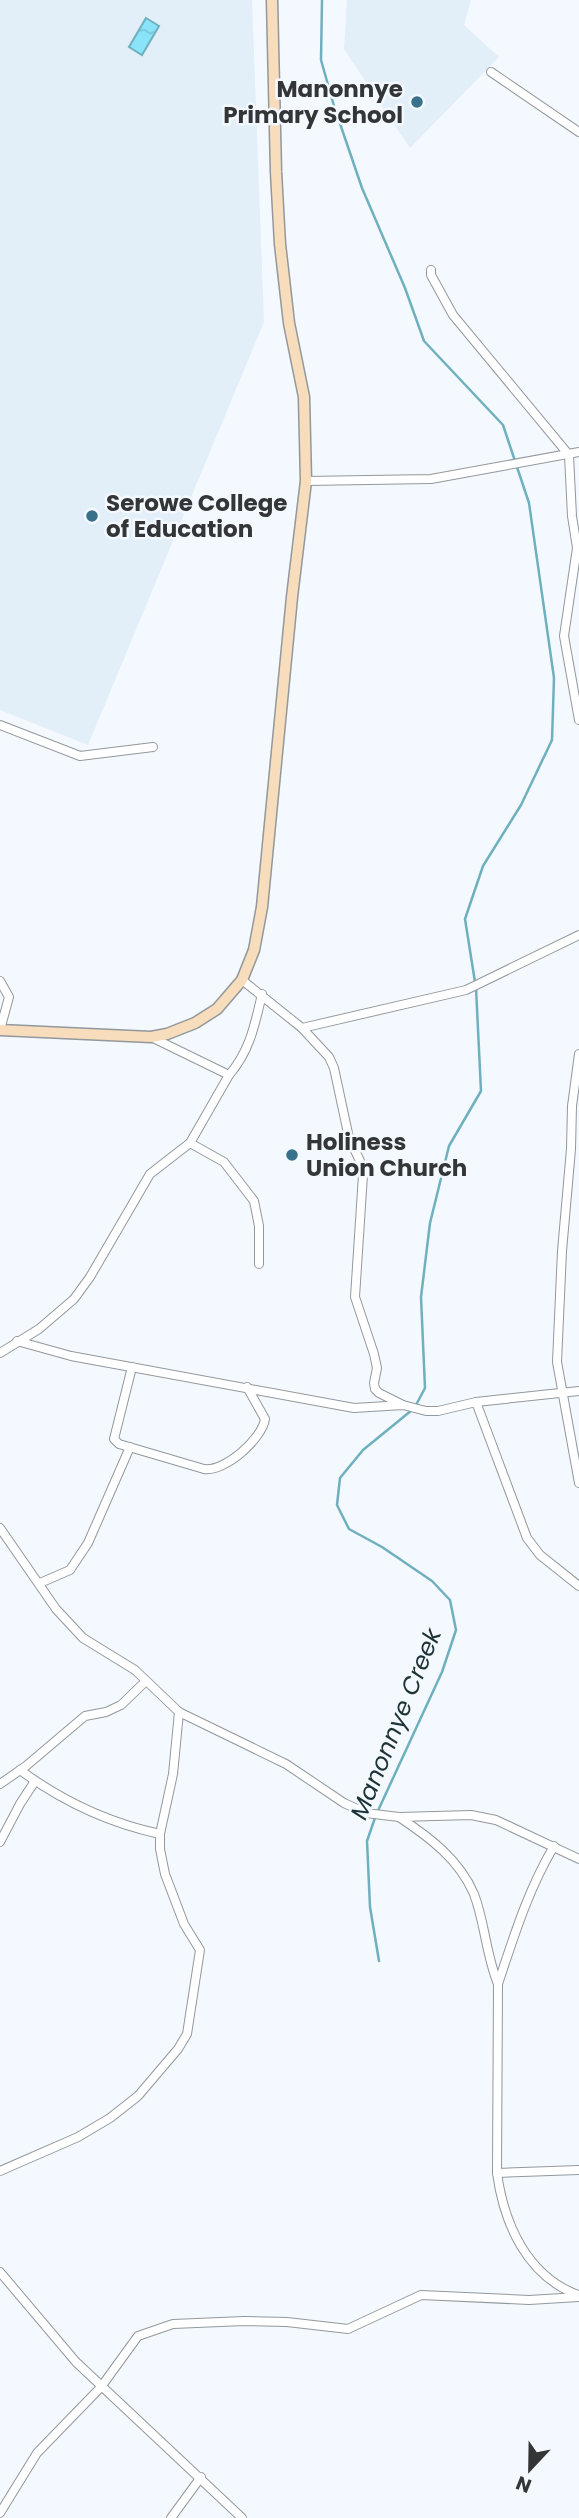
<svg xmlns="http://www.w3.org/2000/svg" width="579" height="2518" font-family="Poppins,sans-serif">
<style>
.built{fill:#e2eef8}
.water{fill:url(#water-ripples);stroke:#6fb0bf;stroke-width:2}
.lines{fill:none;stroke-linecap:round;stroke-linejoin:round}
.stream{stroke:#6fb0bf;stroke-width:2.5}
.street-casing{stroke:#92989c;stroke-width:10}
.secondary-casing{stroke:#92989c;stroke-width:13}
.street{stroke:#fff;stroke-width:8}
.secondary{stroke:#f8ddbc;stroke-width:10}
.poi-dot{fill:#39718b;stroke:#f4f9ff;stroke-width:2.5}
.labels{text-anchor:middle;stroke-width:5;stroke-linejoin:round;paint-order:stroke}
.poi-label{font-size:23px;font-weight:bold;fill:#333537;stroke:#f4f9ff;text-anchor:start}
.water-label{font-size:24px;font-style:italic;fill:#1d3237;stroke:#f4f9ff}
</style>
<defs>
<pattern id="water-ripples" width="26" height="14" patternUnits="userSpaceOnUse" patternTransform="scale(1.75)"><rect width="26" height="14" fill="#89e4f9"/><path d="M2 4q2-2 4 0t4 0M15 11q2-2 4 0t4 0" fill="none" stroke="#77c4d6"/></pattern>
</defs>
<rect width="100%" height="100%" fill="#f4f9ff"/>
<!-- built -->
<g class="built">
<polygon points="0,0 252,0 264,322 88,745 0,710"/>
<polygon points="347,0 471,0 464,25 499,57 410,148 344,49"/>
</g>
<!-- water -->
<polygon class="water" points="146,18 159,26 142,55 129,47"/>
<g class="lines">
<!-- stream -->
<g class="stream">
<polyline points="322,0 321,60 334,106 362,188 405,288 424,341 503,425 529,503 554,678 552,740 521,805 483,866 465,919 475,982"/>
<polyline points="416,1405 425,1388 421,1297 430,1223 449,1146 481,1091 476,988"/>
<polyline points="379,1961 370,1907 367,1841 376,1815 442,1672 456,1630 450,1600 432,1581 382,1547 349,1529 337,1505 340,1478 363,1450 412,1410"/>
</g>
<!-- street casing -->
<g class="street-casing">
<g id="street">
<polyline points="491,72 579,132"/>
<polyline points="431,270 431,275 453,315 569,455 572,516 577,548 564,636 579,720"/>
<polyline points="306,481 431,479 579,452"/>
<polyline points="0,725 80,756 153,747"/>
<polyline points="242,980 302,1028 466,990 579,935"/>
<polyline points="0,981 9,997 0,1030"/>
<polyline points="302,1028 329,1057 334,1068 349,1138 360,1161 363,1175 355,1297 374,1354 377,1368 374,1383 375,1389 379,1393 403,1405"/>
<polyline points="579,1054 572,1106 571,1149 562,1251 557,1362 579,1483"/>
<path d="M229,1075C250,1051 255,1024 262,994"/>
<polyline points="190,1143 224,1162 254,1201 259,1226 259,1264"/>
<polyline points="17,1341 71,1356 354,1408 403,1405 426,1411 438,1411 476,1402 579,1391"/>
<polyline points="0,1353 39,1329 74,1299 90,1277 150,1174 190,1143 229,1075 151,1037"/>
<path d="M132,1367L114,1439L119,1444L204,1469C225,1472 262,1439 265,1419L247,1387"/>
<polyline points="476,1402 527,1538 540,1555 579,1586"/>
<polyline points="0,1528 56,1609 83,1638 135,1670 179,1712 286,1764 344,1803 366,1813 399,1817 471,1815 496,1820 579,1859"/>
<polyline points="40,1583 70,1570 88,1543 130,1447"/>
<path d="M20,1770C62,1801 109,1823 160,1834"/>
<polyline points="0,1784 26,1766 85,1716 106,1712 121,1705 146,1681"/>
<path d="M399,1817C429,1837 459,1859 474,1894C485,1923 486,1955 498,1984L497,2173C504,2224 527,2276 578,2295"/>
<polyline points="0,1842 20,1804 35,1781"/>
<path d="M498,1984C514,1936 528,1890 554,1846"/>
<polyline points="0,2171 78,2137 110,2118 138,2096 178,2049 187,2034 200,1950 184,1924 165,1874 160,1849 160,1834 173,1774 179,1712"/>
<polyline points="497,2173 579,2170"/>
<polyline points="0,2272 76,2362 242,2518"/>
<polyline points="0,2513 37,2453 101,2387 138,2336 173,2324 244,2321 287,2322 348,2329 421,2295 529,2300 579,2297"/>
<polyline points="171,2518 201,2477"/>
</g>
</g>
<!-- secondary casing -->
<g class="secondary-casing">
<polyline id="secondary" points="0,1030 151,1037 167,1034 195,1023 217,1009 242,980 254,950 262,907 292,597 306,481 304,397 289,323 280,244 276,172 272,0"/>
</g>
<!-- street -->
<use href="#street" class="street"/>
<!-- secondary -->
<use href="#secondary" class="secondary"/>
</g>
<!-- markers -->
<g class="poi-dot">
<circle cx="417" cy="102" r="7"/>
<circle cx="92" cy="516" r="7"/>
<circle cx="292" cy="1155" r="7"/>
</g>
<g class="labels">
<!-- poi labels -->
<g class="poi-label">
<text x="403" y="97" text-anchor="end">Manonnye<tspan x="403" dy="26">Primary School</tspan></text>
<text x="106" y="511">Serowe College<tspan x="106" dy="26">of Education</tspan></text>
<text x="306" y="1150">Holiness<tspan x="306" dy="26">Union Church</tspan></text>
</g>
<!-- water labels -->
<g class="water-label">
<text transform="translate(396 1724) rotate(-68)" y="8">Manonnye Creek</text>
</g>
</g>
<!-- north arrow -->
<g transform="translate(530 2469) rotate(202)" stroke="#f4f9ff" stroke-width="5" paint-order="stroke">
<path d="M0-5L12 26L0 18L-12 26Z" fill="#333537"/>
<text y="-10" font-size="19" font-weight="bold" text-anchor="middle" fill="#333537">N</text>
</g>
</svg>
